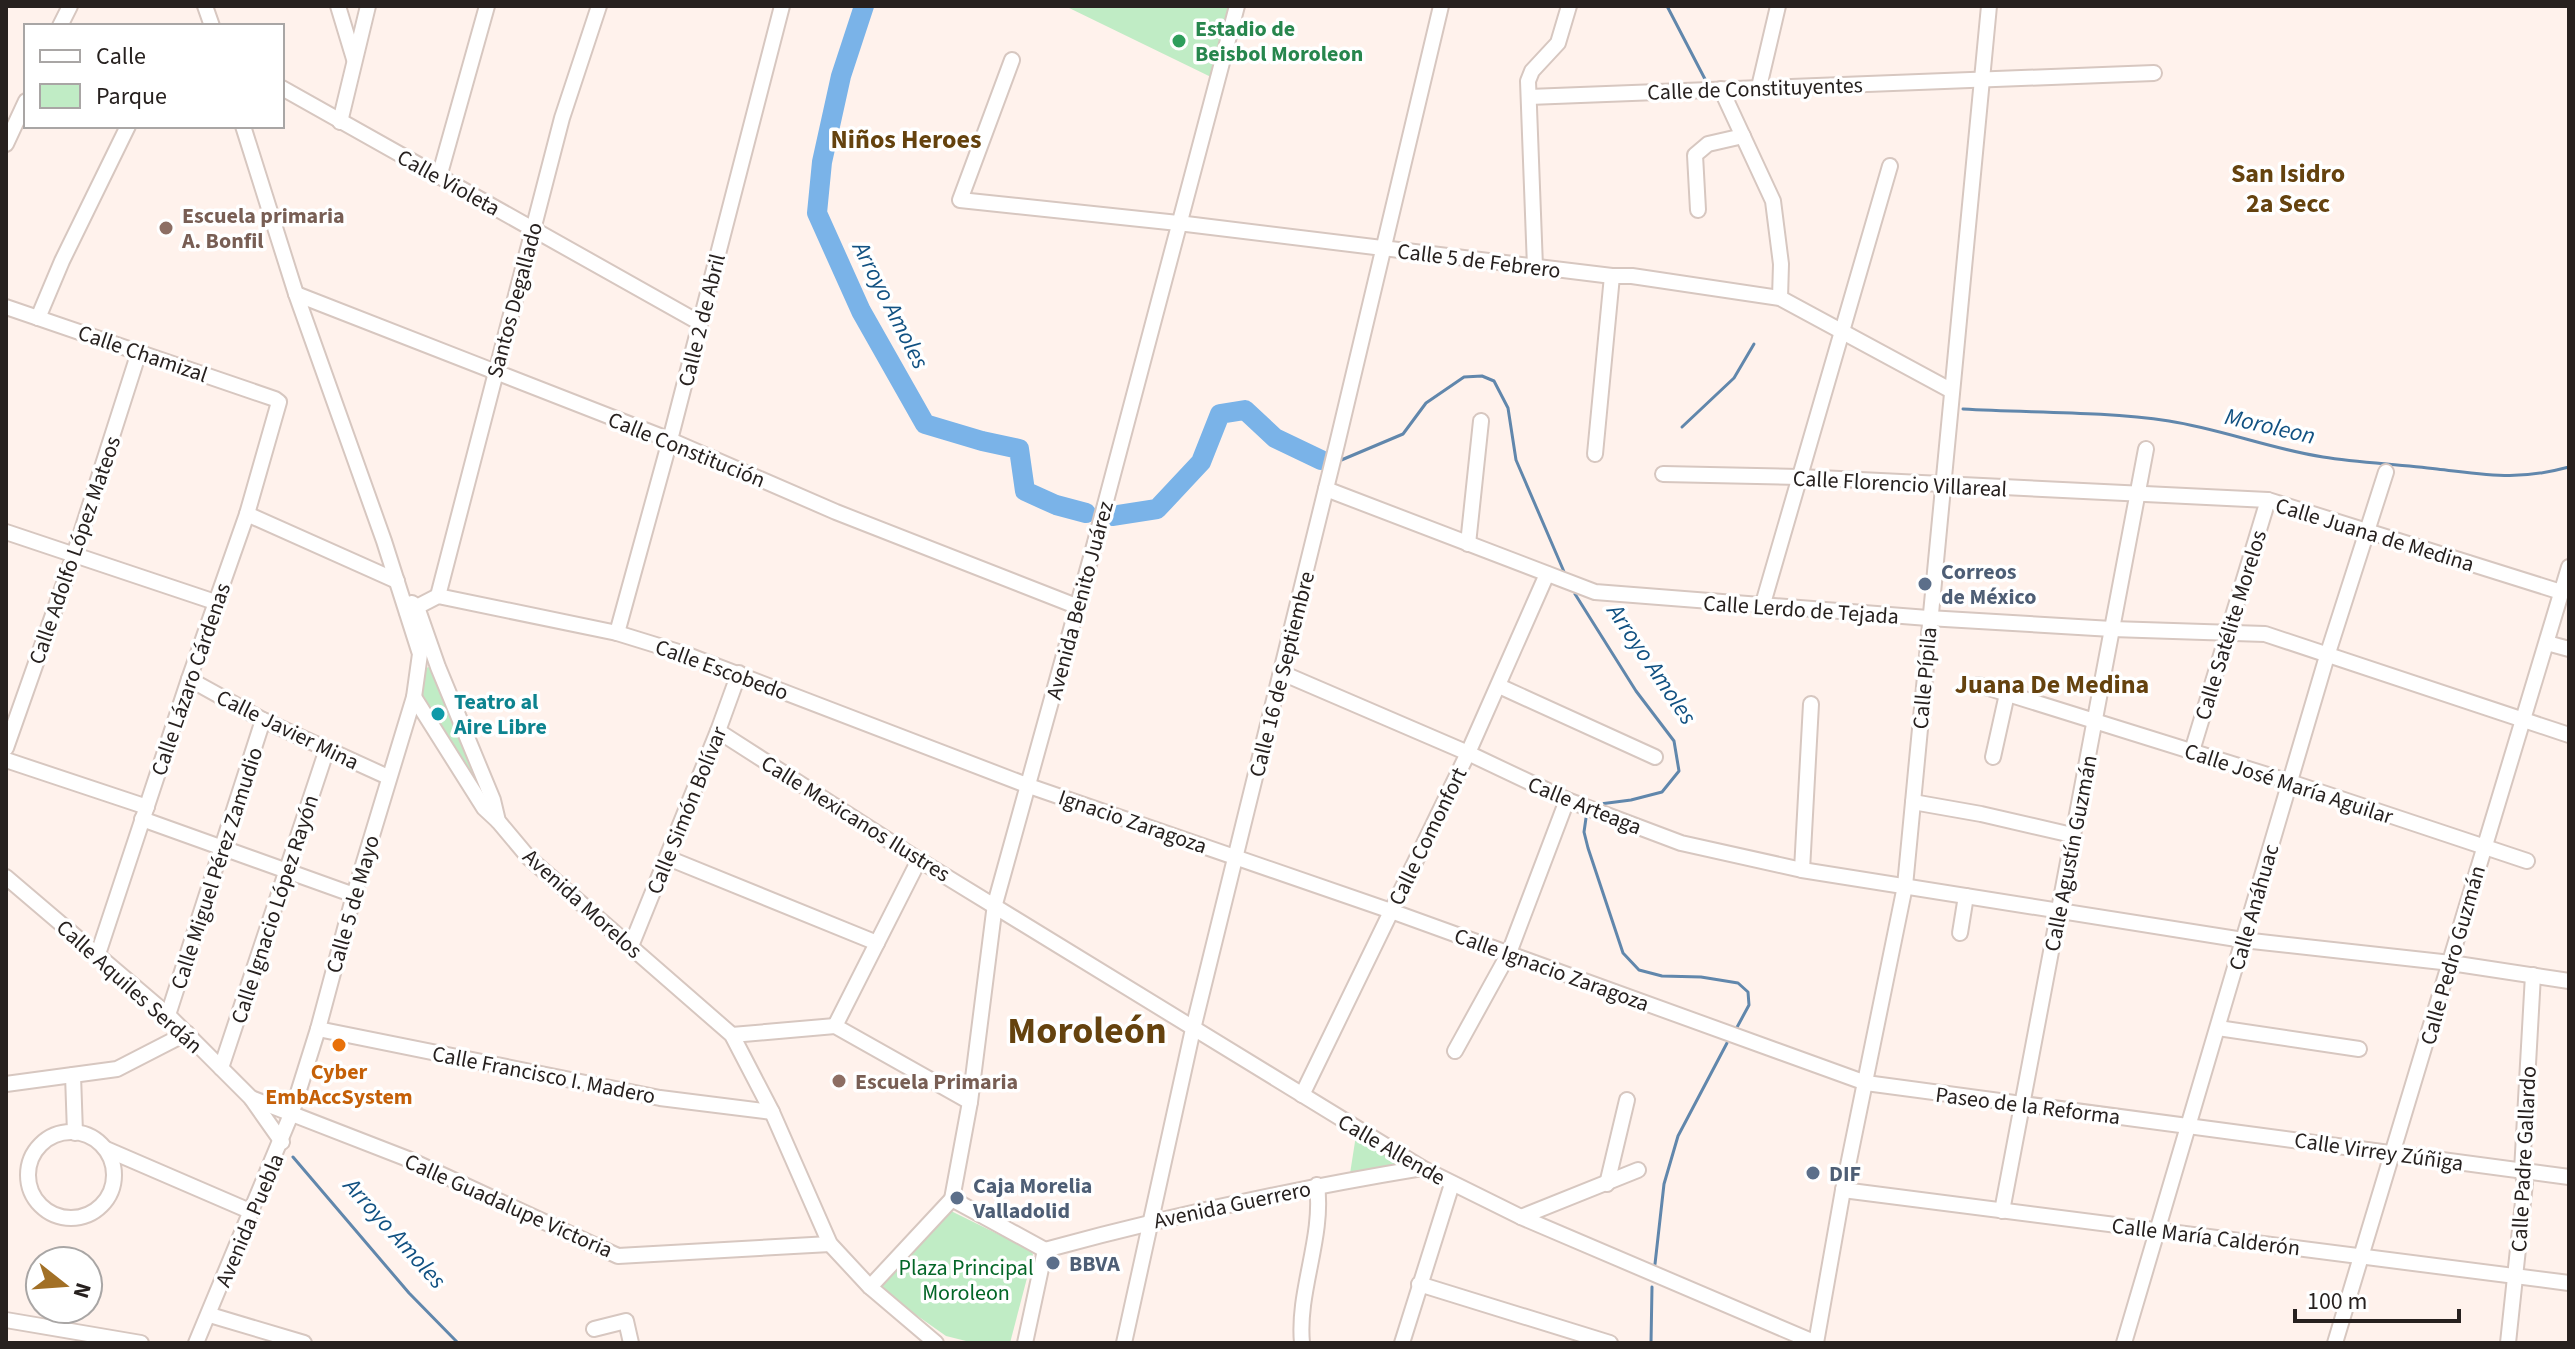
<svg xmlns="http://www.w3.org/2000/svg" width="2575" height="1349" font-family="'Source Sans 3',sans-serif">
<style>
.green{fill:#c0ecc5}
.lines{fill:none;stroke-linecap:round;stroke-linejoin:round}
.stream{stroke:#6187ac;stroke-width:3}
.river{stroke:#7ab3e8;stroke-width:20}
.minor-casing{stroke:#d7c7c0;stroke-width:18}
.minor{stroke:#fff;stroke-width:14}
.leisure-dot{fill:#2e9e5b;stroke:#fff;stroke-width:3}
.education-dot{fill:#8d6e63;stroke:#fff;stroke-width:3}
.service-dot{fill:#5c6f8a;stroke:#fff;stroke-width:3}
.culture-dot{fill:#0f9aa8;stroke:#fff;stroke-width:3}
.food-dot{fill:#e8710a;stroke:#fff;stroke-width:3}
.labels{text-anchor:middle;stroke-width:7;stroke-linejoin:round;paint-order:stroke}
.leisure-label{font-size:22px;font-weight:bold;fill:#27864d;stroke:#fff;text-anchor:start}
.street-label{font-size:22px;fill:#27211f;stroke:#fff}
.education-label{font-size:22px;font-weight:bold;fill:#785e54;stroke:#fff;text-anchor:start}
.service-label{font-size:22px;font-weight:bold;fill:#4e5e75;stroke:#fff;text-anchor:start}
.culture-label{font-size:22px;font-weight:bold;fill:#0d838f;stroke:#fff;text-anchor:start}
.food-label{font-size:22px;font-weight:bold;fill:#c56008;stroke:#fff}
.park-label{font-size:22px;fill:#046627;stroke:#fff}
.water-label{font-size:24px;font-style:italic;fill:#115182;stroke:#fff}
.quarter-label{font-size:26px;font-weight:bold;fill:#65420e;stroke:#fff}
.town-label{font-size:38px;font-weight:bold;fill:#65420e;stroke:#fff}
</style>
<rect width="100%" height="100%" fill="#fff2ec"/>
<!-- green -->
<g class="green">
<polygon points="1065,6 1230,6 1211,77"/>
<polygon points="429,667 436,669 486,805 423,699 418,678 423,669"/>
<polygon points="1357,1129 1422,1168 1349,1180"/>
<polygon points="949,1210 1032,1251 1033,1255 1010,1343 974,1343 946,1336 885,1293 882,1283"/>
</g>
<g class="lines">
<!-- stream -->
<g class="stream">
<polyline points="1667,6 1707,83"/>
<path d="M1963,409C2031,413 2101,411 2169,421C2221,429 2271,449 2323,457C2360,463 2399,464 2437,469C2489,475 2517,481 2569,467"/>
<polyline points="1682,427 1734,378 1754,344"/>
<polyline points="1339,461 1403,434 1426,403 1464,377 1482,376 1494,381 1508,408 1516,460 1565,574"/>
<polyline points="1575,594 1636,691 1674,741 1679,771 1662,792 1631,800 1600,804"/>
<polyline points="1586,818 1584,832 1588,848 1623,953 1639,970 1662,976 1701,977 1738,983 1748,992 1749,1005 1735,1031"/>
<polyline points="293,1157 409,1293 458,1343"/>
<polyline points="1655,1264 1664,1184 1678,1136 1727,1043"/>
<polyline points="1651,1343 1652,1287"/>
</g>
<!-- river -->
<g class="river">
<polyline points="864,6 841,76 822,162 817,213 861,311 925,424 982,441 1019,449 1025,491 1056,505 1086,513"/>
<polyline points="1112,516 1157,509 1201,462 1220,414 1245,410 1275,438 1321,460"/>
</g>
<!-- minor casing -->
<g class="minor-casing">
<g id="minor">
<polyline points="205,6 212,26"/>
<polyline points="338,6 354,59"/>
<polyline points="60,26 70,6"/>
<polyline points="1012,60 960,200 1178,223 1612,276 1632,276 1780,298 1952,391"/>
<polyline points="1759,87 1778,6"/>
<polyline points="282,88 700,323"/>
<polyline points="1721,89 1773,201 1781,264 1780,298"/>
<polyline points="1529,97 2154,73"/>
<polyline points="340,122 368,6"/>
<polyline points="6,144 26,101"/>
<polyline points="439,177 487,6"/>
<polyline points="1698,210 1695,155 1708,144 1743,136"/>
<polyline points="1535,267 1528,81 1532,71 1558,43 1569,6"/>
<polyline points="296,294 670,440 836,512 1076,606"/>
<polyline points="6,307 275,399 279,402 247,514 189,679 98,954"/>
<polyline points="38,318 62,261 128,126"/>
<polyline points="1595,454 1612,276"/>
<polyline points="1663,474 1799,477 2268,500 2561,592"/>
<polyline points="1326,489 1595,592 1928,618 2112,629 2265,634 2569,735"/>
<polyline points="247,514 397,581"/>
<polyline points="6,532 215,602"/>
<polyline points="1468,544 1481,421"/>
<polyline points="438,596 562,118 599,6"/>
<polyline points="412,603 417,607 438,667 493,800 498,821 529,858 732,1035 772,1112 830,1244 870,1287 936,1343"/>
<polyline points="1762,607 1890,166"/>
<polyline points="407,612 438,596 617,633 685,654 1029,786 1391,911 1866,1083 2569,1177"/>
<polyline points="617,633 670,440 782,6"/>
<polyline points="2547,643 2569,649"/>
<polyline points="1282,673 1468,753 1567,800 1681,843 1802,870 2243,940 2451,963 2569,981"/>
<polyline points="189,679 263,720 388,777"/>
<polyline points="1979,685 2290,782 2527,861"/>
<polyline points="1499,686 1655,757"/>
<polyline points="414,697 484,808 498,821"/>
<polyline points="718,731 919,860 1422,1168 1521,1217 1816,1343"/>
<polyline points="6,748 74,555 139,352"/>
<polyline points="2192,751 2268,500"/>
<polyline points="1993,757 2007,694"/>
<polyline points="6,760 147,807"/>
<polyline points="1913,802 1981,814 2072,835"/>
<polyline points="142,819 354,895"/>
<polyline points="668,858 877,943"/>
<polyline points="1802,870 1811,704"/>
<polyline points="6,877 168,1015 251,1098 282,1142"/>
<polyline points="1960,933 1966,896"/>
<polyline points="631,946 718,731 739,673"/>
<polyline points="168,1015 263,720"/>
<polyline points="835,1026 919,860"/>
<polyline points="2218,1028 2359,1049"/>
<polyline points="318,1029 660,1098 772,1112"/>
<polyline points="732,1035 835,1026 970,1102"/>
<polyline points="1455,1051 1509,953 1567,800"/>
<polyline points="221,1068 327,749"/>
<polyline points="73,1075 75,1133"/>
<polyline points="6,1084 117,1069 187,1033"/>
<polyline points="1302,1095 1468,753 1547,574"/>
<polyline points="251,1098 408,1159 618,1256 830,1244"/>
<circle cx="71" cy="1175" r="43"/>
<polyline points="106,1149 252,1212"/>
<polyline points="1607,1184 1627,1100"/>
<polyline points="1843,1190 2569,1283"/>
<polyline points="952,1199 970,1102 995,904 1093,550 1237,6"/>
<polyline points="952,1199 1045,1250"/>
<polyline points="2002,1211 2146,449"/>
<polyline points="1521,1217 1638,1170"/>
<path d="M1045,1250C1169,1216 1295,1189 1422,1168"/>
<polyline points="1419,1284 1610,1343"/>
<polyline points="870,1287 952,1199"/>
<polyline points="210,1315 304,1343"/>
<polyline points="6,1320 141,1343"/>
<polyline points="594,1329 626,1321 631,1343"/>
<polyline points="196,1343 292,1112 318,1029 354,895 414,697 420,654 384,541 296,294 243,126"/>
<polyline points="1025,1343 1045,1250"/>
<polyline points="1124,1343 1193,1029 1337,444 1441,6"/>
<path d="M1302,1343C1297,1291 1324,1238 1317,1185"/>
<polyline points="1402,1343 1452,1184"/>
<polyline points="1816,1343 1843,1190 1905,886 1989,6"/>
<polyline points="2124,1343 2327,656 2386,472"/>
<polyline points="2335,1343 2569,567"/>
<polyline points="2508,1343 2525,1183 2522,1171 2533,975"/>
</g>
</g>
<!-- minor -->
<use href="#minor" class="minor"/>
</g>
<!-- markers -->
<circle class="leisure-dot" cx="1179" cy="41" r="8"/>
<g class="education-dot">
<circle cx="166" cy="228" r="8"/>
<circle cx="839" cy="1081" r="8"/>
</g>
<g class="service-dot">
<circle cx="1925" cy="584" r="8"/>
<circle cx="1813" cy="1173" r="8"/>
<circle cx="957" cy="1198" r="8"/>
<circle cx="1053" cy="1263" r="8"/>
</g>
<circle class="culture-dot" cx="438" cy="714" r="8"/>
<circle class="food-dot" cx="339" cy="1045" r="8"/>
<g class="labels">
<!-- leisure labels -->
<g class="leisure-label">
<text x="1195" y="36">Estadio de<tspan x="1195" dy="25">Beisbol Moroleon</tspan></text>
</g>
<!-- street labels -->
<g class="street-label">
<text transform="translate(1755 88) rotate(-2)" y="8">Calle de Constituyentes</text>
<text transform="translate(449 182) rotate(29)" y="8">Calle Violeta</text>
<text transform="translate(1479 260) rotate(7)" y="8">Calle 5 de Febrero</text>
<text transform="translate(514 300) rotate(-75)" y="8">Santos Degallado</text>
<text transform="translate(701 320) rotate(-76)" y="8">Calle 2 de Abril</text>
<text transform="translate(143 353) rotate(19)" y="8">Calle Chamizal</text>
<text transform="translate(687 449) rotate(22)" y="8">Calle Constitución</text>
<text transform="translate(1900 483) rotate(3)" y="8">Calle Florencio Villareal</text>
<text transform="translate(2375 534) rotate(17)" y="8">Calle Juana de Medina</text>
<text transform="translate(74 550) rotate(-71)" y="8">Calle Adolfo López Mateos</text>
<text transform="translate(1079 600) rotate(-75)" y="8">Avenida Benito Juárez</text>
<text transform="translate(1801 609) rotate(4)" y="8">Calle Lerdo de Tejada</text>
<text transform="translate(2230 625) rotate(-73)" y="8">Calle Satélite Morelos</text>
<text transform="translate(722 669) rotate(20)" y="8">Calle Escobedo</text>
<text transform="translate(1281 674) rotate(-76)" y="8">Calle 16 de Septiembre</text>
<text transform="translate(1924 678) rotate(-85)" y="8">Calle Pípila</text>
<text transform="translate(190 679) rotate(-71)" y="8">Calle Lázaro Cárdenas</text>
<text transform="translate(288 729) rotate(26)" y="8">Calle Javier Mina</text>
<text transform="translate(2289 783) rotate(18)" y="8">Calle José María Aguilar</text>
<text transform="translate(1585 805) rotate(22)" y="8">Calle Arteaga</text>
<text transform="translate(686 810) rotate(-68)" y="8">Calle Simón Bolívar</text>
<text transform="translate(856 818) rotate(32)" y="8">Calle Mexicanos Ilustres</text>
<text transform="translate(1133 821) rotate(19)" y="8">Ignacio Zaragoza</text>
<text transform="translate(1427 836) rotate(-64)" y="8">Calle Comonfort</text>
<text transform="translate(2070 853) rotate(-79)" y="8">Calle Agustín Guzmán</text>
<text transform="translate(216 868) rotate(-72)" y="8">Calle Miguel Pérez Zamudio</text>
<text transform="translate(583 903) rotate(42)" y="8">Avenida Morelos</text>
<text transform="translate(352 904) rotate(-74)" y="8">Calle 5 de Mayo</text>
<text transform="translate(2253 907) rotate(-74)" y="8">Calle Anáhuac</text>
<text transform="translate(274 909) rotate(-72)" y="8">Calle Ignacio López Rayón</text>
<text transform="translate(2452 955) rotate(-74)" y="8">Calle Pedro Guzmán</text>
<text transform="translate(1552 969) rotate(20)" y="8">Calle Ignacio Zaragoza</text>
<text transform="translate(130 986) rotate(42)" y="8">Calle Aquiles Serdán</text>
<text transform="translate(544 1074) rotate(11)" y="8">Calle Francisco I. Madero</text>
<text transform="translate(2028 1105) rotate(7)" y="8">Paseo de la Reforma</text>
<text transform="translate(1392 1149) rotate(30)" y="8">Calle Allende</text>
<text transform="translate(2379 1151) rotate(8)" y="8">Calle Virrey Zúñiga</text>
<text transform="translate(2523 1159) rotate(-87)" y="8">Calle Padre Gallardo</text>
<text transform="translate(1232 1204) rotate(-12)" y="8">Avenida Guerrero</text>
<text transform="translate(509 1205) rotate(24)" y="8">Calle Guadalupe Victoria</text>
<text transform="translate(249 1220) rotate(-67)" y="8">Avenida Puebla</text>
<text transform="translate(2206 1236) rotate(7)" y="8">Calle María Calderón</text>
</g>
<!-- education labels -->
<g class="education-label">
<text x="182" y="223">Escuela primaria<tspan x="182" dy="25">A. Bonfil</tspan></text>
<text x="855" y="1089">Escuela Primaria</text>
</g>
<!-- service labels -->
<g class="service-label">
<text x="1941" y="579">Correos<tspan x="1941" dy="25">de México</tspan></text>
<text x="1829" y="1181">DIF</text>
<text x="973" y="1193">Caja Morelia<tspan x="973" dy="25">Valladolid</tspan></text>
<text x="1069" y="1271">BBVA</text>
</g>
<!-- culture labels -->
<g class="culture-label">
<text x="454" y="709">Teatro al<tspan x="454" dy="25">Aire Libre</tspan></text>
</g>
<!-- food labels -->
<g class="food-label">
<text x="339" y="1079">Cyber<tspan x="339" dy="25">EmbAccSystem</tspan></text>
</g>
<!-- park labels -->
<g class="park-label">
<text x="966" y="1275">Plaza Principal<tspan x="966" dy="25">Moroleon</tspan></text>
</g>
<!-- water labels -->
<g class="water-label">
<text transform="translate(891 305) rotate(63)" y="8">Arroyo Amoles</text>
<text transform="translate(2270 426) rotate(13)" y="8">Moroleon</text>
<text transform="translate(1652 664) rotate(56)" y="8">Arroyo Amoles</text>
<text transform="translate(395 1233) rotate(48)" y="8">Arroyo Amoles</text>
</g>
<!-- quarter labels -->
<g class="quarter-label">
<text x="906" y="148">Niños Heroes</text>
<text x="2288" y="182">San Isidro<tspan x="2288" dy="30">2a Secc</tspan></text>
<text x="2052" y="693">Juana De Medina</text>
</g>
<!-- town labels -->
<g class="town-label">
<text x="1087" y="1043">Moroleón</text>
</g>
</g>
<!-- border -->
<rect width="2575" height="1349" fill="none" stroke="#27211f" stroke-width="16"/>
<!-- legend -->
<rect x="24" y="24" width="260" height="104" fill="#ffffff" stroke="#a9a6a5" stroke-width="2"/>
<rect x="40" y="50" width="40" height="12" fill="#ffffff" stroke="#a9a6a5" stroke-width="2"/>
<text x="96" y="64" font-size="24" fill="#27211f">Calle</text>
<rect x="40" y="84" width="40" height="24" fill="#c0ecc5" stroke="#a9a6a5" stroke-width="2"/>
<text x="96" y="104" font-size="24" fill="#27211f">Parque</text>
<!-- north arrow -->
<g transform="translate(64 1285) rotate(107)"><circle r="38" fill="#ffffff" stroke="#a9a6a5" stroke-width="2"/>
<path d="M0-6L14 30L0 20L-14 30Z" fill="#a27026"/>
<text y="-12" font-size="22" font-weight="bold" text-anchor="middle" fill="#27211f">N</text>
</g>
<!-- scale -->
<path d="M2295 1309v12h164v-12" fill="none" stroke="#27211f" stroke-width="4"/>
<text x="2307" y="1309" font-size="24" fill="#27211f" stroke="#ffffff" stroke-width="6" paint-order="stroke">100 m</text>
</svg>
